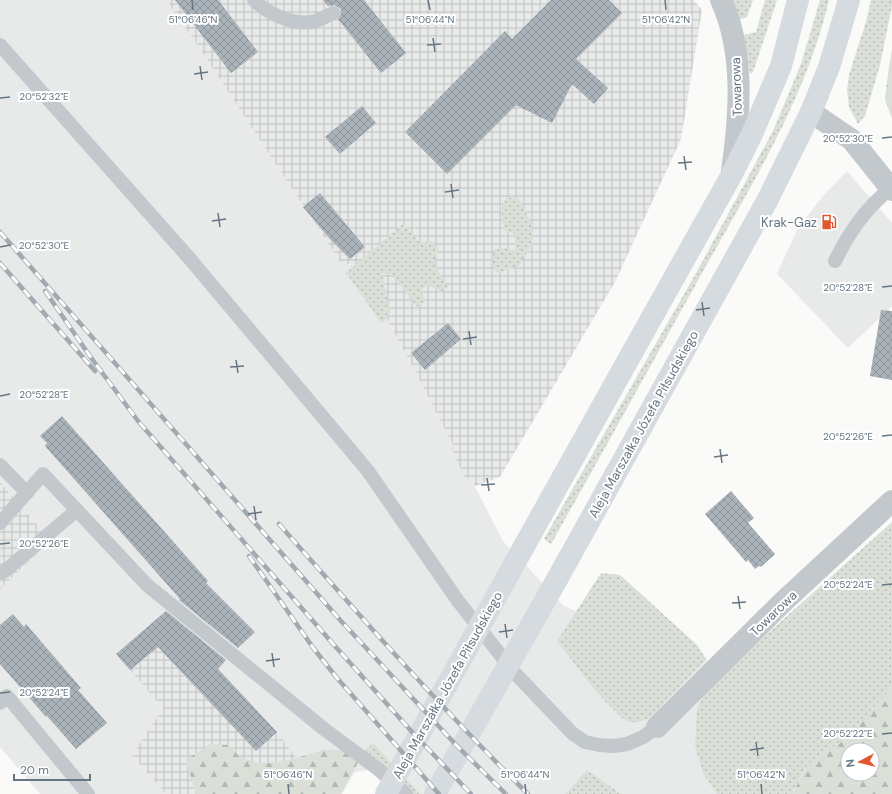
<svg xmlns="http://www.w3.org/2000/svg" width="892" height="794" font-family="'DM Sans',sans-serif">
<style>
.built{fill:#e8e9e9}
.industrial{fill:url(#industrial-grid)}
.grass{fill:url(#grass-dots)}
.forest{fill:url(#forest-firs);fill-rule:evenodd}
.building{fill:url(#building-cross-hatch)}
.lines{fill:none;stroke-linecap:round;stroke-linejoin:round}
.lane{stroke:#c3c8cc;stroke-width:14}
.street{stroke:#c3c8cc;stroke-width:22}
.secondary{stroke:#d6dbdf;stroke-width:22}
.rail-casing{stroke:#a2aab0;stroke-width:4.5}
.rail{stroke:#fff;stroke-width:3;stroke-dasharray:9;stroke-linecap:butt}
.ticks{fill:none;stroke:#657683;stroke-width:1.5}
.labels{text-anchor:middle;stroke-width:4;stroke-linejoin:round;paint-order:stroke}
.street-label{font-size:13px;fill:#657683;stroke:#fff}
.poi-label{font-size:13px;fill:#657683;stroke:#fff;text-anchor:end}
.ticks-label{font-size:10px;text-anchor:middle;fill:#657683;stroke:#fff;stroke-width:4;stroke-linejoin:round;paint-order:stroke}
</style>
<defs>
<pattern id="industrial-grid" width="8" height="8" patternUnits="userSpaceOnUse"><rect width="8" height="8" fill="#e8e9e9"/><path d="M0 4h8M4 0v8" fill="none" stroke="#c0c1c2"/></pattern>
<pattern id="grass-dots" width="8" height="8" patternUnits="userSpaceOnUse"><rect width="8" height="8" fill="#dadfd7"/><path d="M2 2h.1M6 6h.1" fill="none" stroke="#b4b9b4" stroke-width="1.8" stroke-linecap="round"/></pattern>
<pattern id="forest-firs" width="22" height="20" patternUnits="userSpaceOnUse"><rect width="22" height="20" fill="#dadfd7"/><path d="M5 1l3.5 6h-7zM16 11l3.5 6h-7z" fill="#b4b9b4"/></pattern>
<pattern id="building-cross-hatch" width="8" height="8" patternUnits="userSpaceOnUse"><rect width="8" height="8" fill="#aab3b9"/><path d="M0 0l8 8M0 8l8-8" fill="none" stroke="#8e969c"/></pattern>
</defs>
<rect width="100%" height="100%" fill="#fafaf8"/>
<!-- built -->
<g class="built">
<polygon points="0,0 166,0 196,43 341,263 358,266 414,369 453,445 452,450 471,479 503,541 564,606 578,612 620,575 697,645 792,794 400,794 378,769 355,772 342,794 323,794 163,708 132,755 166,794 40,794 0,747 0,589 51,541 0,482"/>
<polygon points="847,171 892,223 892,306 848,348 777,274 798,228 823,196"/>
</g>
<!-- industrial -->
<g class="industrial">
<polygon points="166,0 694,0 702,10 681,139 615,282 500,477 475,486 471,479 465,478 452,450 453,445 414,369 358,266 341,263 196,43"/>
<polygon points="0,482 51,541 0,589"/>
<polygon points="181,627 182,632 277,732 323,794 166,794 132,755 163,708 130,670"/>
</g>
<!-- grass -->
<g class="grass">
<polygon points="732,0 753,0 747,17 739,20"/>
<polygon points="765,0 777,0 753,72 750,74 744,35 756,32"/>
<path d="M820,0H829C806,98 751,186 702,273C652,363 602,454 551,544L544,539L695,275L773,131L801,64Z"/>
<polygon points="871,0 892,0 892,6 880,65 865,116 858,124 849,107 847,90 849,75 866,22"/>
<polygon points="506,197 519,199 532,225 533,243 518,267 497,273 492,263 494,250 505,248 515,251 515,234 504,230 501,210"/>
<path d="M403,224L420,243L432,241L439,250C430,265 440,274 448,287L442,291L428,285L420,291L426,300L417,307L393,275L382,273L390,313L382,324L346,273Z"/>
<polygon points="892,522 892,684 888,692 840,743 808,764 793,791 793,794 717,794 703,773 695,746 697,711 704,693 747,652"/>
<path d="M601,573L620,575L697,645L706,659L651,717C643,721 635,724 627,721C622,719 619,714 615,711C593,690 576,665 557,641Z"/>
<polygon points="373,743 420,794 413,794 397,776 364,752"/>
<polygon points="587,770 621,794 565,794"/>
</g>
<!-- forest -->
<g class="forest">
<polygon points="892,50 892,119 885,99 889,66"/>
<path d="M892,684V794H793V792L808,764L840,743L888,692ZM848,750H872V774H848Z"/>
<polygon points="210,744 228,745 241,758 264,764 289,760 324,750 353,750 362,755 341,794 196,794 186,760"/>
</g>
<!-- building -->
<g class="building">
<polygon points="175,0 218,0 258,52 231,73"/>
<polygon points="323,0 364,0 406,53 381,73 338,19 341,14 341,9 334,5 328,6"/>
<polygon points="551,0 609,0 622,13 576,59 608,88 594,104 572,84 552,123 516,105 447,174 405,132 505,31 512,39"/>
<polygon points="362,106 376,123 340,154 325,137"/>
<polygon points="320,193 365,247 350,259 330,239 303,207"/>
<polygon points="881,310 892,311 892,380 870,376"/>
<polygon points="448,323 461,339 425,370 411,353"/>
<polygon points="62,416 208,581 206,583 255,632 238,648 179,600 180,599 45,446 47,443 40,436"/>
<polygon points="731,491 754,518 748,523 775,554 761,567 759,566 755,569 748,560 746,562 705,514"/>
<polygon points="166,611 226,660 218,669 277,732 256,751 158,647 130,670 116,654"/>
<polygon points="13,614 24,627 26,624 81,688 78,690 107,723 76,749 47,716 46,717 0,664 0,625"/>
</g>
<g class="lines">
<!-- lane -->
<g class="lane">
<path d="M254,0C268,14 296,27 316,21C322,19 328,15 333,13"/>
<polyline points="0,45 190,259 368,471 458,601 513,671 572,733 585,742 599,745 614,746 627,744 643,737 657,727"/>
<path d="M835,261C850,231 865,209 891,188"/>
<polyline points="0,465 27,493"/>
<polyline points="0,523 43,474 147,585 324,729 378,769 406,794"/>
<polyline points="0,573 5,571 77,510"/>
<polyline points="0,703 7,696 88,794"/>
</g>
<!-- street -->
<g class="street">
<path d="M721,0C745,52 740,116 732,171"/>
<polyline points="811,112 852,140 892,190"/>
<polyline points="657,727 783,602 892,501"/>
</g>
<!-- secondary -->
<g class="secondary">
<path d="M386,794C500,587 616,382 731,176L752,134L781,66L798,0"/>
<polyline points="435,794 555,583 767,201 811,112 829,67 849,0"/>
</g>
<!-- rail casing -->
<g class="rail-casing">
<g id="rail">
<polyline points="0,232 341,621 458,747 506,794"/>
<polyline points="0,263 95,371"/>
<polyline points="45,291 92,359 138,421 334,645 413,733 471,794"/>
<path d="M279,524C360,616 441,708 528,794"/>
<polyline points="249,556 314,649 337,678 439,794"/>
</g>
</g>
<!-- rail -->
<use href="#rail" class="rail"/>
</g>
<!-- ticks -->
<path class="ticks" d="M192,0L193,10M428,0L430,10M665,0L666,10M433,38L435,52M427,45L441,44M200,66L202,80M194,74L208,72M0,98L10,97M882,138L892,137M684,156L686,170M678,163L692,162M451,184L453,198M445,192L459,190M218,213L220,227M212,221L226,219M0,247L10,245M882,287L892,286M702,302L704,316M696,310L710,308M469,331L471,345M463,339L477,337M236,360L238,373M230,367L244,366M0,396L10,394M882,436L892,435M720,449L722,463M714,457L728,455M487,478L489,491M481,485L495,484M254,506L256,520M248,514L262,512M0,544L10,543M882,585L892,584M738,596L740,609M732,603L746,602M505,624L507,638M499,632L513,630M272,653L274,667M266,661L280,659M0,693L10,692M882,734L892,733M756,742L758,756M750,750L764,748M288,784L289,794M525,784L526,794M761,784L762,794"/>
<!-- icons -->
<defs>
<g id="fuel-bare" transform="scale(1.2)"><path d="M-5.5-6h7V0h2V4h1.3V-2.5L3-4.5l.8-.8L6-3V5H2.5V1h-1V6h-7ZM-4.2-4.7v3.2H.2V-4.7Z" fill="#e4572e" stroke="#fff" stroke-width="2.5" paint-order="stroke"/></g>
</defs>
<g fill-rule="evenodd">
<use href="#fuel-bare" x="829" y="222"/>
</g>
<g class="labels">
<!-- street labels -->
<g class="street-label">
<text transform="translate(736 87) rotate(-92)" y="5">Towarowa</text>
<text transform="translate(643 424) rotate(-61)" y="5">Aleja Marszałka Józefa Piłsudskiego</text>
<text transform="translate(773 613) rotate(-44)" y="5">Towarowa</text>
<text transform="translate(447 685) rotate(-61)" y="5">Aleja Marszałka Józefa Piłsudskiego</text>
</g>
<!-- poi labels -->
<g class="poi-label">
<text x="817" y="227">Krak-Gaz</text>
</g>
</g>
<g class="ticks-label">
<text x="193" y="23">51°06'46"N</text>
<text x="430" y="23">51°06'44"N</text>
<text x="666" y="23">51°06'42"N</text>
<text x="44" y="100">20°52'32"E</text>
<text x="848" y="142">20°52'30"E</text>
<text x="44" y="249">20°52'30"E</text>
<text x="848" y="291">20°52'28"E</text>
<text x="44" y="398">20°52'28"E</text>
<text x="848" y="440">20°52'26"E</text>
<text x="44" y="547">20°52'26"E</text>
<text x="848" y="588">20°52'24"E</text>
<text x="44" y="696">20°52'24"E</text>
<text x="848" y="737">20°52'22"E</text>
<text x="288" y="778">51°06'46"N</text>
<text x="525" y="778">51°06'44"N</text>
<text x="761" y="778">51°06'42"N</text>
</g>
<!-- north arrow -->
<g transform="translate(860 762) rotate(263)"><circle r="19" fill="#ffffff" stroke="#c1c8cd"/>
<path d="M0-3L7 15L0 10L-7 15Z" fill="#e4572e"/>
<text y="-6" font-size="11" font-weight="bold" text-anchor="middle" fill="#657683">N</text>
</g>
<!-- scale -->
<path d="M14 774v6h76v-6" fill="none" stroke="#657683" stroke-width="2"/>
<text x="20" y="774" font-size="12" fill="#657683" stroke="#ffffff" stroke-width="3" paint-order="stroke">20 m</text>
</svg>
